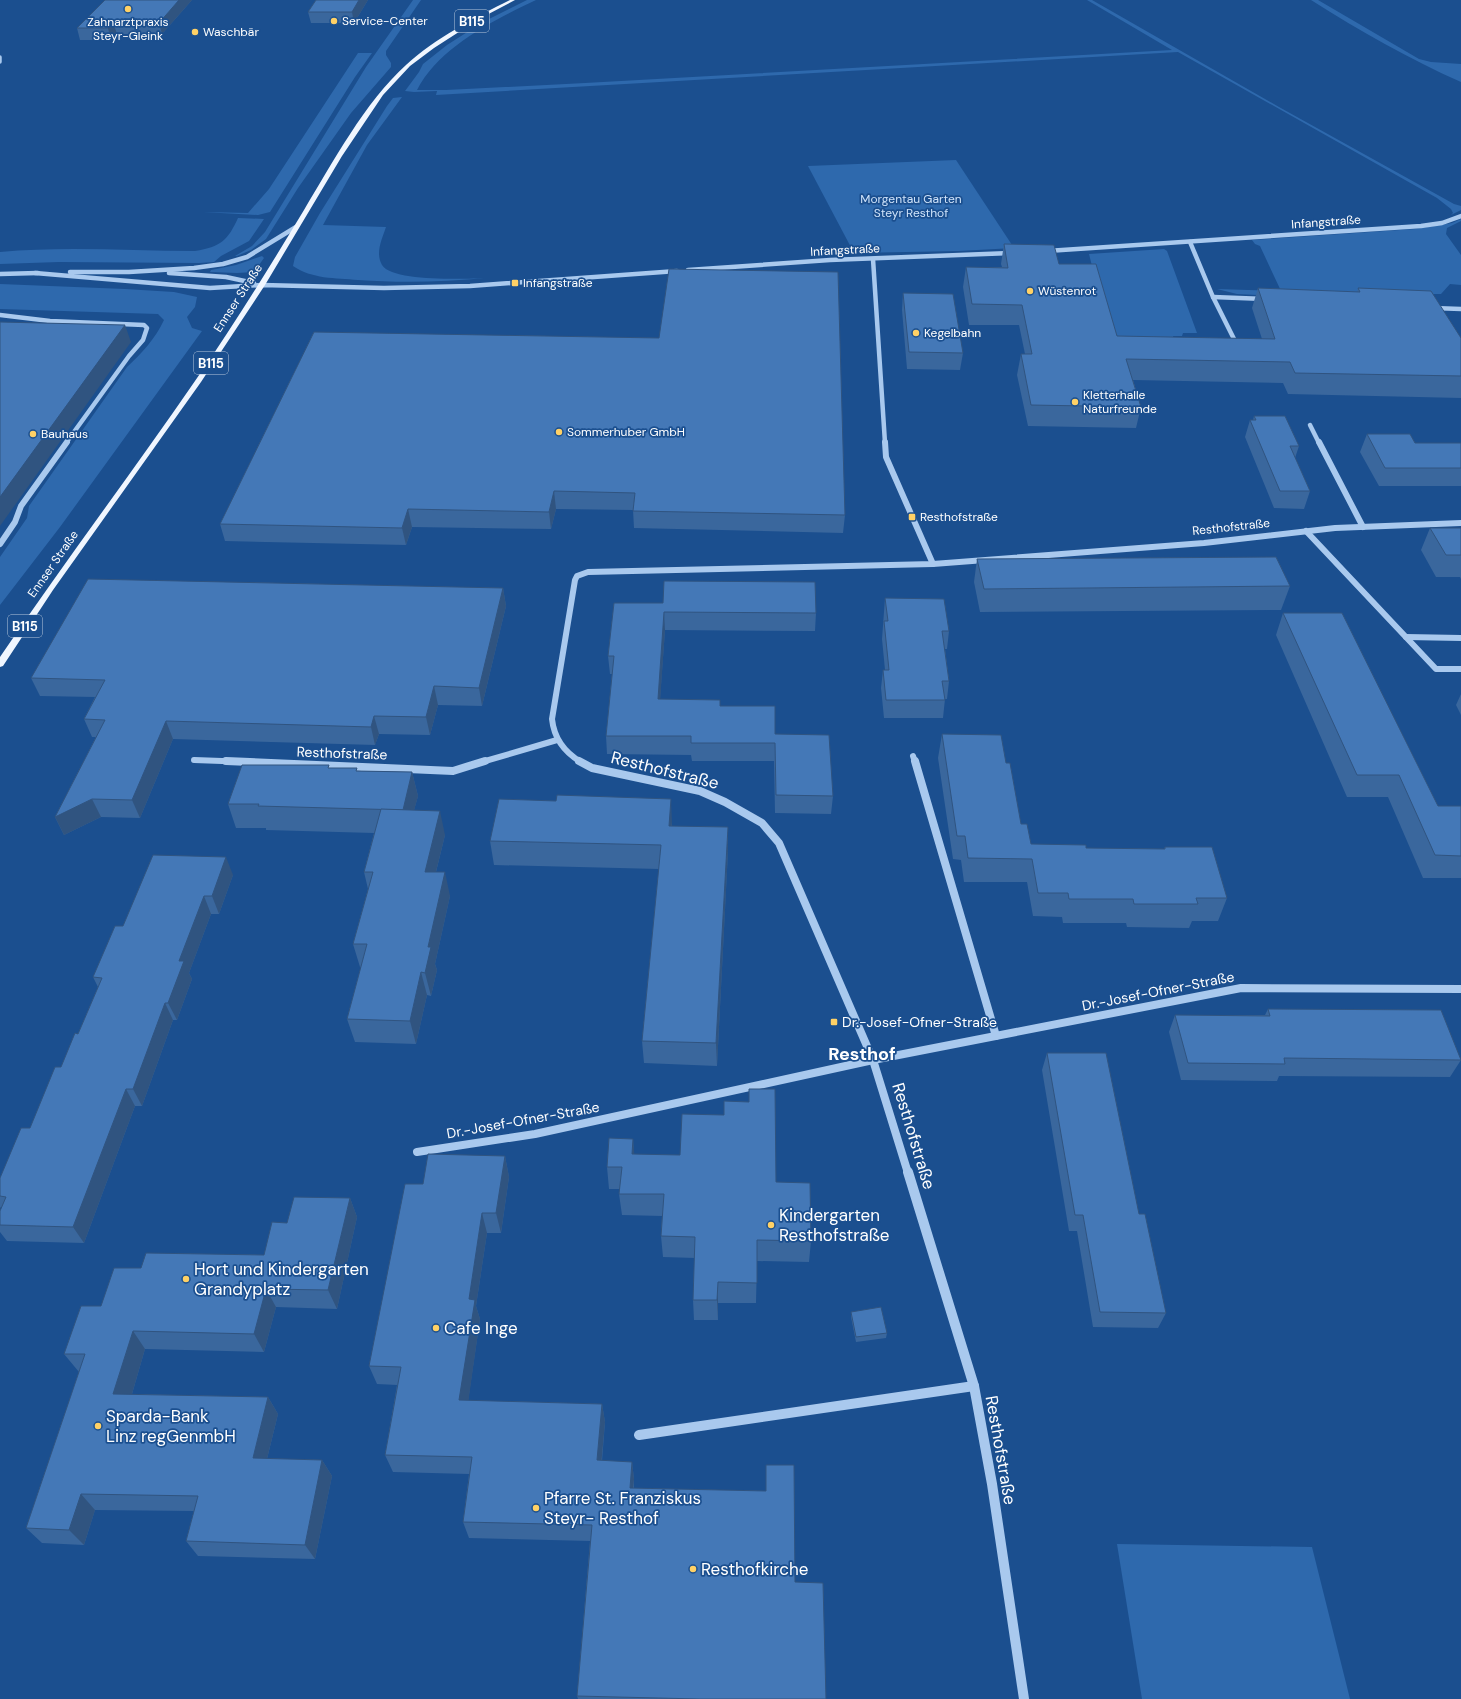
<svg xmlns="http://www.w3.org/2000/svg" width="1461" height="1699" font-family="'DM Sans',sans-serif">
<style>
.green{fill:#2e69ad}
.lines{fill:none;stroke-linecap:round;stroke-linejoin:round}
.minor-far4{stroke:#a9c9ee;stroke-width:3.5}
.minor-far3{stroke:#a9c9ee;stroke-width:4.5}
.minor-far2{stroke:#a9c9ee;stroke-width:6}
.minor-far1{stroke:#a9c9ee;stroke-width:8}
.minor{stroke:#a9c9ee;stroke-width:10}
.major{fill:#f0f6ff;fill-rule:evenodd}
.wall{fill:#3a679d}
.shaded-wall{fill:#305480}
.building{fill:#4478b7;stroke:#305480}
.poi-dot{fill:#ffd166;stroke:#1b4f8f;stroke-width:1.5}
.labels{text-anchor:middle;stroke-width:3.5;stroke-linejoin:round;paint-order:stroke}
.far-poi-label{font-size:12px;fill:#fff;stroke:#1b4f8f;text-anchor:start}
.far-park-label{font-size:12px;fill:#cfe3fa;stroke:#1b4f8f}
.far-street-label{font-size:12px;fill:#fff;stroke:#1b4f8f}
.shield{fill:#1b4f8f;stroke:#bbcadd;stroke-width:1}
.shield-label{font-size:13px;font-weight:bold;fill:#fff}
.street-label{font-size:14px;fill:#fff;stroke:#1b4f8f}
.poi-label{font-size:14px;fill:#fff;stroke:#1b4f8f;text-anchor:start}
.near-street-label{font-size:17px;fill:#fff;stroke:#1b4f8f}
.near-poi-label{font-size:17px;fill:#fff;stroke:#1b4f8f;text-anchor:start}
.district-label{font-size:18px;font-weight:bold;fill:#fff;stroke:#1b4f8f}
</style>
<rect width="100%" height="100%" fill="#1b4f8f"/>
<!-- green -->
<g class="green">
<polygon points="413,0 421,0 386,51 386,55 391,63 391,67 351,113 298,188 266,239 251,250 237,256 235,256 252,246 265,232 366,67"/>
<path d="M527,0H536C494,20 439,47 417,90H446L585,83L1172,50L1087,0H1092L1279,107L1454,204L1461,206V210L1451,215L1453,213L1451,209L1437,198L1178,52L436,95L437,91L414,92L405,91L419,72L423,64L447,45L483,22Z"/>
<path d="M1311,0H1318L1419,59L1431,62L1461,64V82C1409,59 1360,31 1311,0Z"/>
<polygon points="358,53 372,53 355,77 270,212 258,215 203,212 248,213 269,189"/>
<path d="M402,97L367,145L323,225L386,227C382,239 375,253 382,265C392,282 467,279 487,278C443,282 402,283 358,280C335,278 312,279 293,266L295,257L320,213L387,106L393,98Z"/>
<polygon points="956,160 1014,248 959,251 854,253 808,166"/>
<path d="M238,218L264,219L249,241L221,256L214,262L199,263L59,262L0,264V252C65,246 130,251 195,251C221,247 228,240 238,218Z"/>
<polygon points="1461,219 1461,221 1447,228 1446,234 1461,255 1461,285 1450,284 1441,294 1407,294 1387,301 1237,294 1217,289 1281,291 1260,246 1255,244 1252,240 1415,229 1452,223"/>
<polygon points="1164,249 1167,251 1197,333 1183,333 1182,336 1173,336 1177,354 1111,355 1096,282 1089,254"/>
<polygon points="262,256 264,258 254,272 237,273 210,272 211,270 236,265"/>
<path d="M0,284L125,289L174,292L197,297L195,307L187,317L192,328L202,331L60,527L0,605V557L27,518L29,506L127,367C142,353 155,339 164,320L158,314L0,309Z"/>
<polygon points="1117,1544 1312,1547 1350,1699 1142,1699"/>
</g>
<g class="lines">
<!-- minor-far4 -->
<polyline class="minor-far4" points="0,57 0,62"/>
<!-- minor-far3 -->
<g class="minor-far3">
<polyline points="1190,242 1213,297 1238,347"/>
<polyline points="1047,251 1421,226 1442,223 1461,216"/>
<polyline points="873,259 885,443"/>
<polyline points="688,270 830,260 1011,253"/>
<polyline points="70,272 129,272 194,268 223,264 247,257 296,227"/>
<polyline points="35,273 210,288 262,285 384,288 470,286 677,271"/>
<polyline points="169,273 226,277 254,283"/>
<polyline points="0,274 38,273"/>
<polyline points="1213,297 1265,299"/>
<polyline points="1433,308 1461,309"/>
<polyline points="0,315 50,321 144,325 147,328 143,340 129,356 66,443"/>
<polyline points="1310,425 1319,443"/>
</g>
<!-- minor-far2 -->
<g class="minor-far2">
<polyline points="885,442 886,457 933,564"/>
<polyline points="1319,442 1363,527"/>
<polyline points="1306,531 1436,669 1461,669"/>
<polyline points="0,544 15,522 21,506 67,442"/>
<polyline points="1406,637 1461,638"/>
<polyline points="913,756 915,762"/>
<polyline points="194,760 250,762"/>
<polyline points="482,762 557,740"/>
<path d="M581,762C564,752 554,738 552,719L575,580L577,576L588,572L933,564L1204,543L1335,528L1461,523"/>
</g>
<!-- minor-far1 -->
<g class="minor-far1">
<polyline points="226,761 453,771 485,761"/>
<polyline points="579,761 592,768 700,791 725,802 762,823 779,843 873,1060 908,1173"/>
<polyline points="915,761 996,1036"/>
<polyline points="417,1152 535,1134 873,1060 1241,988 1461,989"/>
</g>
<!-- minor -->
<g class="minor">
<polyline points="908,1172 974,1386 992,1484 1024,1699"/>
<polyline points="639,1435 974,1386"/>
</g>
<!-- major -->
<path class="major" d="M510,0H515L479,19L434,48L410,66L383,95L342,156L265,285L201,382L53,590L3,666L0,667V657C63,564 131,474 195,381C234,325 269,268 304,210C333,162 365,102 406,65C434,39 476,17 510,0Z"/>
</g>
<!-- wall -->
<g class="wall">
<polygon points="192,0 162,34 117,34 111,40 80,40 77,28"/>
<polygon points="316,0 368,0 354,23 311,23 308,12"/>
<polygon points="1004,244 1059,264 1117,336 1262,339 1252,308 1258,288 1357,292 1358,288 1461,338 1461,398 1288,394 1283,383 1133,380 1141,407 1136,428 1028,426 1017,375 1021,354 1025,354 1019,325 969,325 963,287 966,267 1002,267 1001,264"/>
<polygon points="903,293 963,353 960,370 907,369 902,310"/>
<polygon points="314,332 845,515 843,533 634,528 633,510 556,509 551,529 412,527 406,545 225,541 220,524"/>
<polygon points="1254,416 1299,446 1295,458 1310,491 1304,509 1274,508 1245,437 1250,420 1253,420"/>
<polygon points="1367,434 1415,443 1461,443 1461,486 1379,486 1360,452"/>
<polygon points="1430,528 1461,528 1461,579 1460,577 1436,577 1421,550"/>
<polygon points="977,559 1290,586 1281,610 980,612 974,582"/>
<polygon points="503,588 506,606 482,706 438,705 430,735 379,734 375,745 173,739 140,818 101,817 64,835 55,817 96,737 92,737 84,719 95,697 40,696 31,678"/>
<polygon points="885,598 949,631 947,649 945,649 949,681 947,699 945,699 943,718 884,718 881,688 883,670 885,670 882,639"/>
<polygon points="614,603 816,613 815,631 665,630 660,699 720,700 720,706 775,734 833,796 831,814 775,813 774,761 692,761 691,755 607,754 606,736 612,674 610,674 608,656"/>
<polygon points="1283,613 1438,806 1461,806 1461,878 1423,878 1388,797 1347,797 1276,635"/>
<polygon points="1461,694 1461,715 1456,705"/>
<polygon points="942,734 1006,763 1021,824 1031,844 1086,848 1164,849 1165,847 1227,898 1218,921 1192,921 1189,928 1127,927 1126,923 1063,923 1062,917 1033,916 1027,882 964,882 961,860 953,859 938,758"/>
<polygon points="330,768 357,771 412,772 418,796 414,810 445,835 436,872 450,896 435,964 437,970 431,996 427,995 416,1044 355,1042 347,1019 361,967 360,967 353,944 368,889 364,872 374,833 266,830 266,828 236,828 228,804"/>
<polygon points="672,822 672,826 728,827 728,851 717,1066 644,1063 642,1041 659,869 494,865 490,841"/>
<polygon points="233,875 219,914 211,914 189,973 192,979 177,1020 173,1020 142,1106 135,1106 84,1243 7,1241 0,1232 0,1211 1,1208 0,1207 0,1178 30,1128 78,1034 98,987 93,977 123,926"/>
<polygon points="1268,1009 1461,1060 1450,1077 1279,1076 1277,1081 1181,1080 1169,1032 1175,1015 1265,1015"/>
<polygon points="1047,1053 1139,1214 1166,1313 1158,1328 1093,1327 1077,1231 1069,1231 1042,1070"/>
<polygon points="633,1139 634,1154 776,1182 811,1241 809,1262 757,1261 756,1303 718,1303 718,1320 694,1320 693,1300 695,1258 663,1257 661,1236 662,1216 622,1215 619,1194 620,1189 609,1189 607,1167"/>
<polygon points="505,1156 509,1177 501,1233 487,1233 476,1306 480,1319 468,1401 602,1404 605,1422 602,1461 632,1462 634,1479 634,1488 766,1491 766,1465 795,1582 826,1699 578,1699 577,1696 590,1541 469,1538 463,1522 469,1474 393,1472 385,1455 397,1385 377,1384 369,1366"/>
<polygon points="350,1198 357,1217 337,1309 276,1307 264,1352 145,1349 132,1394 268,1397 278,1414 267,1459 322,1460 332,1476 315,1559 198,1556 186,1541 194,1511 95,1510 84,1545 42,1543 26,1528 79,1372 64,1354 101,1306 141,1268 264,1255 287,1223"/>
<polygon points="851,1312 887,1333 886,1338 856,1342 851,1317"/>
</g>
<!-- shaded-wall -->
<g class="shaded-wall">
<polygon points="179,0 192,0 162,34 159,23"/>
<polygon points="359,0 368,0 354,23 352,12"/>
<polygon points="113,22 117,34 111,40 108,28"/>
<polygon points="125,325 131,342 0,526 0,497"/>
<polygon points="554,491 556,509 551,529 549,512"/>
<polygon points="408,509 412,527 406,545 402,528"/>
<polygon points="503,588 506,606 482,706 479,688"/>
<polygon points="664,612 665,630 659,717 658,699"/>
<polygon points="434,686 438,705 430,735 426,717"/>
<polygon points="374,716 379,734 375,745 371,727"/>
<polygon points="166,721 173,739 140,818 132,800"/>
<polygon points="412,772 418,796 408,833 403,810"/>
<polygon points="92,799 101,817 64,835 55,817"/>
<polygon points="671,799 672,822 670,850 669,826"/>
<polygon points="440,811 445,835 430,896 425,872"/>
<polygon points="728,827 728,851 717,1066 716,1043"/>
<polygon points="226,857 233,875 219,914 212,896"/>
<polygon points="445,872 450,896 435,964 437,970 431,996 425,973 428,947"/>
<polygon points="204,896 211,914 189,973 192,979 177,1020 168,1003 179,961"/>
<polygon points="421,972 427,995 416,1044 410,1021"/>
<polygon points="165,1003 173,1020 142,1106 133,1089"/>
<polygon points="126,1089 135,1106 84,1243 73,1227"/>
<polygon points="633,1139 635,1161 632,1154"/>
<polygon points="505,1156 509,1177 501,1233 496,1213"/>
<polygon points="350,1198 357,1217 337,1309 328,1290"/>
<polygon points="482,1213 487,1233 476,1306 480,1319 466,1418 459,1400 469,1299"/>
<polygon points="718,1282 718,1320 717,1300"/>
<polygon points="266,1289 276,1307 264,1352 254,1334"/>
<polygon points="133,1331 145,1349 127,1411 113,1394"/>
<polygon points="268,1397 278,1414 263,1475 253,1458"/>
<polygon points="602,1404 605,1422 600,1477 597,1460"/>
<polygon points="322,1460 332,1476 315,1559 305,1545"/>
<polygon points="632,1462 634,1479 632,1504 630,1488"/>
<polygon points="81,1494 95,1510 84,1545 69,1530"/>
</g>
<!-- building -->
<g class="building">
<polygon points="105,0 179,0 159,23 113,22 108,28 77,28"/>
<polygon points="316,0 359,0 352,12 308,12"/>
<polygon points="1004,244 1054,245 1059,264 1096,264 1117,336 1275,339 1258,288 1360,292 1358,288 1431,291 1461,338 1461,376 1295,373 1290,362 1126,359 1141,407 1031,405 1021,354 1032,354 1022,305 972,304 966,267 1008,268"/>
<polygon points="669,269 838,272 845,515 633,511 635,493 554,491 549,512 408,509 402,528 220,524 314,332 659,338"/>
<polygon points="903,293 953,294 963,353 909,352"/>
<polygon points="0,322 125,325 0,497"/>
<polygon points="1254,416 1285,416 1299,446 1290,446 1310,491 1280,491 1250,420 1256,420"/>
<polygon points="1367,434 1410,434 1415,443 1461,443 1461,468 1385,468"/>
<polygon points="1430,528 1461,528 1461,555 1446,555"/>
<polygon points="1276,557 1290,586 984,589 977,559"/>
<polygon points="88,579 503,588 479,688 434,686 426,717 374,716 371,727 166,721 132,800 92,799 55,817 105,720 84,719 105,680 31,678"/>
<polygon points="664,581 815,582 816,613 664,612 658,699 720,700 720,706 775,706 775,734 829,735 833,796 776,795 775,743 691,743 691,736 606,736 614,656 608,656 614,603 663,603"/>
<polygon points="885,598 944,599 949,631 942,631 949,681 942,681 945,700 886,700 883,670 889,670 884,621 888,621"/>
<polygon points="1283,613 1342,613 1438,806 1461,806 1461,856 1435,855 1399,775 1357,775"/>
<polygon points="942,734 1001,735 1006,763 1010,763 1021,824 1027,824 1031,844 1086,845 1086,848 1165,849 1165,847 1212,847 1227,898 1196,898 1198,904 1134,904 1133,899 1069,899 1068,893 1038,893 1032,859 968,858 965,836 957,836"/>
<polygon points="242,765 329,765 328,768 357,768 356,771 412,772 403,810 258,806 259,804 228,804"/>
<polygon points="557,795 671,799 669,826 728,827 716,1043 642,1041 661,845 490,841 499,799 556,801"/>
<polygon points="381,809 440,811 425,872 445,872 428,947 431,947 425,973 421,972 410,1021 347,1019 367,944 353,944 373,872 364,872"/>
<polygon points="153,855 226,857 212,896 204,896 179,961 184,961 168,1003 165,1003 133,1089 126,1089 73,1227 0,1225 0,1211 6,1197 0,1196 0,1178 21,1128 30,1128 55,1067 61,1067 75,1033 78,1034 102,978 93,977 115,926 123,926"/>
<polygon points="1268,1009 1441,1010 1461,1060 1284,1058 1285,1064 1188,1063 1175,1015 1270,1016"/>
<polygon points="1047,1053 1106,1053 1139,1214 1145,1214 1166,1313 1100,1312 1083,1215 1075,1215"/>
<polygon points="749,1089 775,1089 776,1182 810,1183 811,1241 757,1240 757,1283 718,1282 717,1300 693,1300 695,1237 661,1236 664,1194 619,1194 622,1167 607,1167 609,1138 633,1139 632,1154 680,1155 682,1114 724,1115 724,1101 749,1102"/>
<polygon points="428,1154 505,1156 496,1213 482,1213 469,1299 475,1300 459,1400 602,1404 597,1460 632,1462 630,1488 766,1491 766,1465 794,1465 795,1582 823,1583 826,1699 699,1699 577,1696 592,1525 463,1522 472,1457 385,1455 401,1367 369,1366 405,1184 423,1184"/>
<polygon points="294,1197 350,1198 328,1290 266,1289 254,1334 133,1331 113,1394 268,1397 253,1458 322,1460 305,1545 186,1541 198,1496 81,1494 69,1530 26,1528 85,1354 64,1354 81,1306 101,1306 114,1268 141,1268 146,1253 264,1255 272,1222 287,1223"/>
<polygon points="881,1307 887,1333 856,1337 851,1312"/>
</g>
<!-- markers -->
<g class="poi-dot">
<circle cx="128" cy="9" r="4"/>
<circle cx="334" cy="21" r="4"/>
<circle cx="195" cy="32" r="4"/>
<rect x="511" y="279" width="8" height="8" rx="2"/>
<circle cx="1030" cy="291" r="4"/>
<circle cx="916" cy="333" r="4"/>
<circle cx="1075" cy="402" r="4"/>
<circle cx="559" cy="432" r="4"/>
<circle cx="33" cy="434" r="4"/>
<rect x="908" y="513" width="8" height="8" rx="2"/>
<rect x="830" y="1018" width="8" height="8" rx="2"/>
<circle cx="771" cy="1225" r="4"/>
<circle cx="186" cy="1279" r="4"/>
<circle cx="436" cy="1328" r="4"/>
<circle cx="98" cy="1426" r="4"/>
<circle cx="536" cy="1508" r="4"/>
<circle cx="693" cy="1569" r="4"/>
</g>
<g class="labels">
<!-- far-poi labels -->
<g class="far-poi-label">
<text x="342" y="25">Service-Center</text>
<text x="128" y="26" text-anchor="middle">Zahnarztpraxis<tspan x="128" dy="14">Steyr-Gleink</tspan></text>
<text x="203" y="36">Waschbär</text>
<text x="523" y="287">Infangstraße</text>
<text x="1038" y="295">Wüstenrot</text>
<text x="924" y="337">Kegelbahn</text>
<text x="1083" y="399">Kletterhalle<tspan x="1083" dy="14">Naturfreunde</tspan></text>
<text x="567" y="436">Sommerhuber GmbH</text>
<text x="41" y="438">Bauhaus</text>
<text x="920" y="521">Resthofstraße</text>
</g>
<!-- far-park labels -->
<g class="far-park-label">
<text x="911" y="203">Morgentau Garten<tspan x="911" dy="14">Steyr Resthof</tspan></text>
</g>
<!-- far-street labels -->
<g class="far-street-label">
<text transform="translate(1326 222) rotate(-4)" y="4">Infangstraße</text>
<text transform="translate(845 250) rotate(-3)" y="4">Infangstraße</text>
<text transform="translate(238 298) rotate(-57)" y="4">Ennser Straße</text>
<text transform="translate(1231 527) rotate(-6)" y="4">Resthofstraße</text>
<text transform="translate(53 564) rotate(-55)" y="4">Ennser Straße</text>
</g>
<!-- shield labels -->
<g class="shield">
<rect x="455" y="10" width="34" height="22" rx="3"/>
<rect x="194" y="352" width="34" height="22" rx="3"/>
<rect x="8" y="615" width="34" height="22" rx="3"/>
</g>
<g class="shield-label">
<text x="472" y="26">B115</text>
<text x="211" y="368">B115</text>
<text x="25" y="631">B115</text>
</g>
<!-- street labels -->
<g class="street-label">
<text transform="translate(342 753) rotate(2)" y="5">Resthofstraße</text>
<text transform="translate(1158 991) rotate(-11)" y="5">Dr.-Josef-Ofner-Straße</text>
<text transform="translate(523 1120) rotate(-10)" y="5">Dr.-Josef-Ofner-Straße</text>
</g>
<!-- poi labels -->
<g class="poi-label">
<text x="842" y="1027">Dr.-Josef-Ofner-Straße</text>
</g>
<!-- near-street labels -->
<g class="near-street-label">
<text transform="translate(665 770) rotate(14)" y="6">Resthofstraße</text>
<text transform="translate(914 1136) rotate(73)" y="6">Resthofstraße</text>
<text transform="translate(1001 1450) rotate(80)" y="6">Resthofstraße</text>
</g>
<!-- near-poi labels -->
<g class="near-poi-label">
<text x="779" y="1221">Kindergarten<tspan x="779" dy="20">Resthofstraße</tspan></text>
<text x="194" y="1275">Hort und Kindergarten<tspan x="194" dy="20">Grandyplatz</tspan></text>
<text x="444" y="1334">Cafe Inge</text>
<text x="106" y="1422">Sparda-Bank<tspan x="106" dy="20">Linz regGenmbH</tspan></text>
<text x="544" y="1504">Pfarre St. Franziskus<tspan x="544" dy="20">Steyr- Resthof</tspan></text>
<text x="701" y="1575">Resthofkirche</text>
</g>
<!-- district labels -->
<g class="district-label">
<text x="862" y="1060">Resthof</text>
</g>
</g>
</svg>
